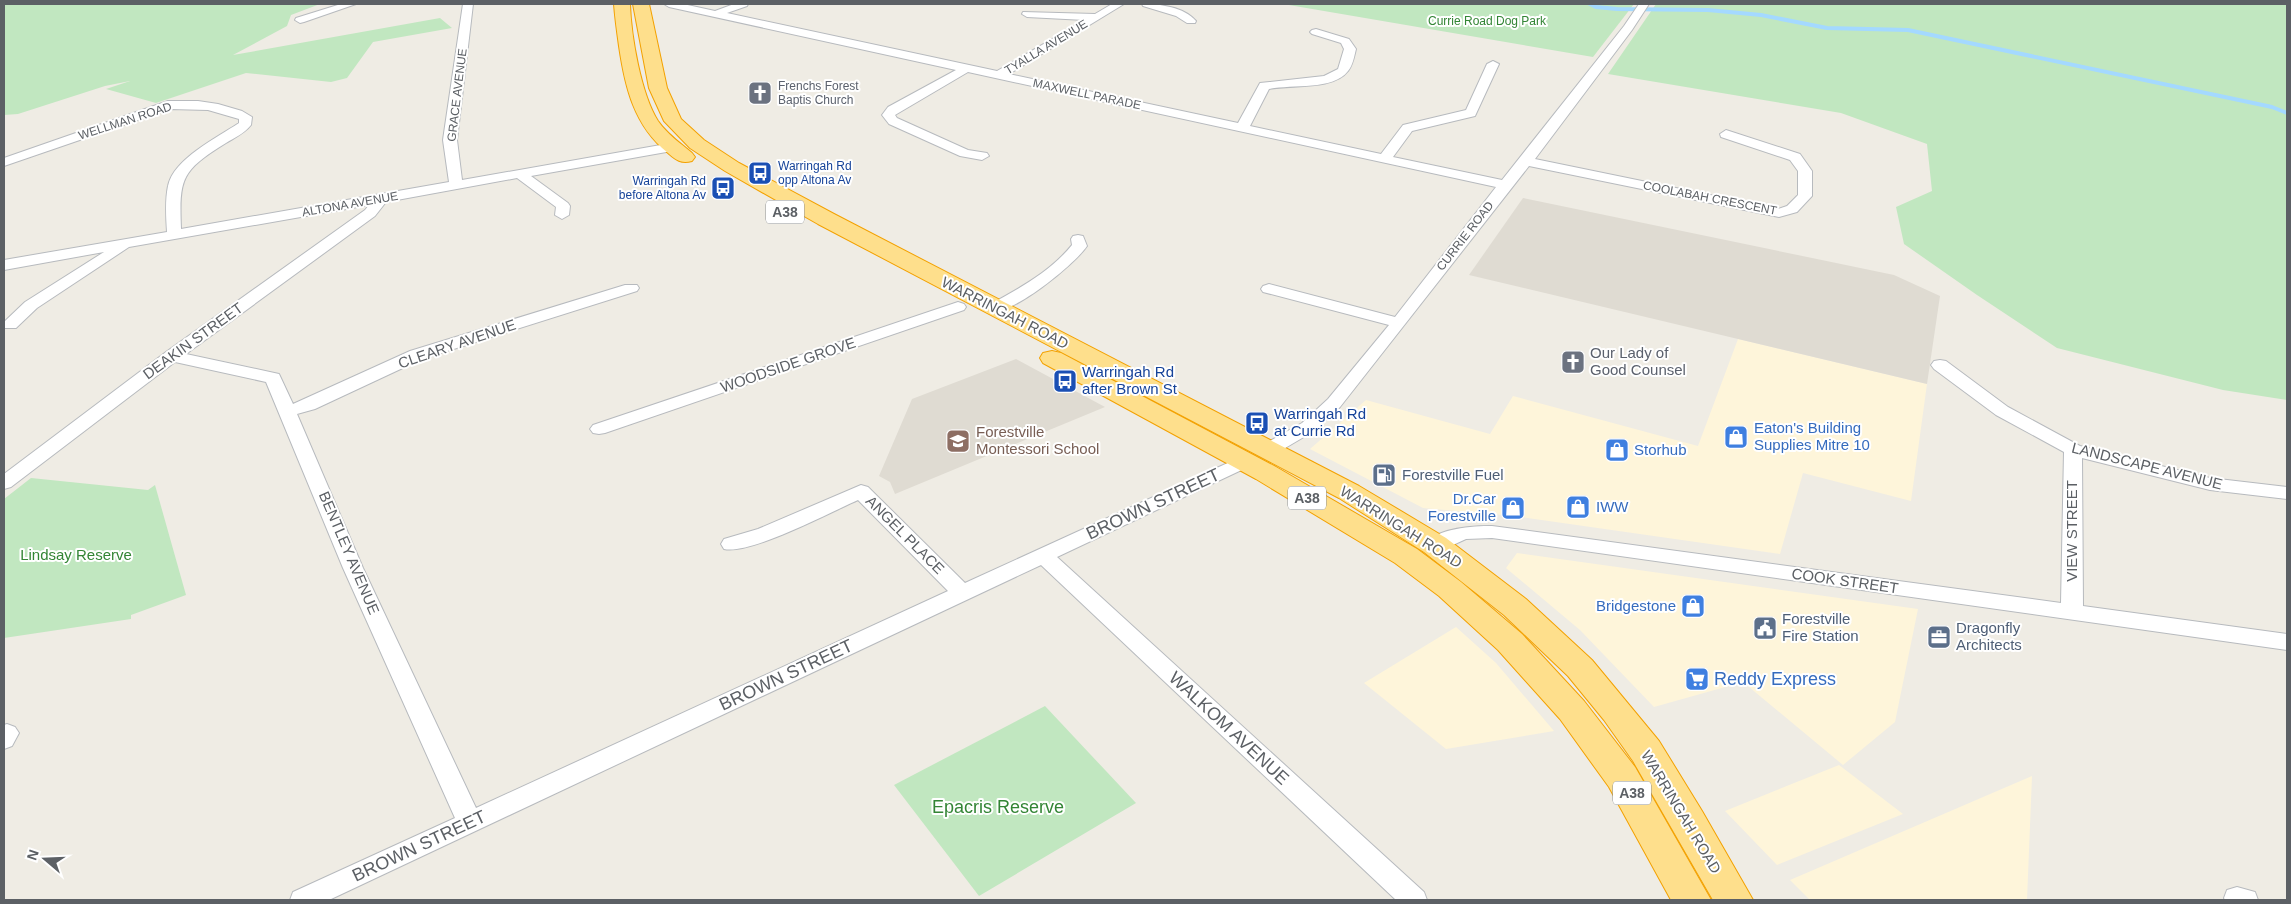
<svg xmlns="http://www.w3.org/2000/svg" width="2291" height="904" font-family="Helvetica,sans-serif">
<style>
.commercial{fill:#fef5da}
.education{fill:#dfdbd2}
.green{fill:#c1e7c0}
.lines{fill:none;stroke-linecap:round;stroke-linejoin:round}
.stream{stroke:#a4d9ff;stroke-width:4}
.street-casing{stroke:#b7babe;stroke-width:2}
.highway-casing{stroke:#f3a100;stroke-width:2}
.street{fill:#fff;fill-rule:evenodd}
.highway{fill:#fedf8c;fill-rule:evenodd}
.labels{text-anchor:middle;stroke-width:4;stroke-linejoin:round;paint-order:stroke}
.far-park-label{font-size:12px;fill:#338535;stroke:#fff}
.far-street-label{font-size:12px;fill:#5c6065;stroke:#fff}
.far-worship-label{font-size:12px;fill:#5b616d;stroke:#fff;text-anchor:start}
.far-transit-label{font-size:12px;fill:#164399;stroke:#fff;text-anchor:start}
.shield{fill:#fff;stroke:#8d9093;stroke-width:1}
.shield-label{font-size:14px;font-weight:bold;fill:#5c6065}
.street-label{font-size:15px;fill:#5c6065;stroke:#fff}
.worship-label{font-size:15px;fill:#5b616d;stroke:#fff;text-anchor:start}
.transit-label{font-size:15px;fill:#164399;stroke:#fff;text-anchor:start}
.shop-label{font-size:15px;fill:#366cbe;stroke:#fff;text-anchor:start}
.education-label{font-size:15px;fill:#785e54;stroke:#fff;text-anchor:start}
.service-label{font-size:15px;fill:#4e5e75;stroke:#fff;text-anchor:start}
.park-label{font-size:15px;fill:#338535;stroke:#fff}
.near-street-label{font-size:18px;fill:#5c6065;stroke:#fff}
.near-shop-label{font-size:18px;fill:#366cbe;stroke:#fff;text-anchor:start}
.near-park-label{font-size:18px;fill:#338535;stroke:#fff}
</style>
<rect width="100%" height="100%" fill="#efece4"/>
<!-- commercial -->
<g class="commercial">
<polygon points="1738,339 1927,384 1911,501 1803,473 1780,554 1514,516 1423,508 1310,449 1366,400 1490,434 1513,396 1698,446"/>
<polygon points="1517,553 1918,609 1895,722 1843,765 1743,682 1654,707 1580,630 1506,568"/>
<polygon points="1456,627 1496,663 1554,731 1446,749 1364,683"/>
<polygon points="1839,765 1903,814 1777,865 1725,811"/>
<polygon points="2032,776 2027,900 1810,900 1790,880"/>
</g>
<!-- education -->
<g class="education">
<polygon points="1523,198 1894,275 1940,296 1927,384 1469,275"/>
<polygon points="1016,359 1105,407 895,494 890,482 879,476 912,399"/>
</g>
<!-- green -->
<g class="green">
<polygon points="4,4 320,4 291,15 287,26 233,55 440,18 452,28 373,42 347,78 331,82 246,73 156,103 106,89 130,81 105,86 18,114 4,115"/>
<polygon points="1283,4 1634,4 1593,57"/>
<polygon points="1656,4 2287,4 2287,400 2223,390 2057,348 1977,295 1904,244 1896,207 1932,191 1927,144 1841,113 1608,74"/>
<polygon points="31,478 148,490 155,485 186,595 131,615 131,619 4,638 4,499"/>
<polygon points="1045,706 1136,803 979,896 894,785"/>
</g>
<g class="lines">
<!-- stream -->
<polyline class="stream" points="1590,4 1596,7 1617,9 1708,10 1761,15 1827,28 1908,30 2272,107 2287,113"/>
<!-- street casing -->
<g class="street-casing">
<g id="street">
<polygon points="341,4 356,4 304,22 300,23 295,20 296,18"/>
<path d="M463,4H473L457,140L462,180L672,143L679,147L672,151L531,176L568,203L570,206L569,215L562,219L555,215L556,207L517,178L386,202L375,216L186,354L279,374L293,404L410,351L625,285H637L639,288L637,291L422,359L315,409L297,414L363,568L476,808L948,591L858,500C831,512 750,555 724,549L721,544L724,539L758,529L861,485L868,487L965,583L1243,456L1250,458L1252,462L1250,466L1057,557L1424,892L1427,900H1396L1041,565L329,900H290L293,892L455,818L343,568L266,382L175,362L11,487L4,489V474L166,352L365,210L369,205L129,247L37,308L16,328H4V322L25,302L104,252L4,270V260L167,232C166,217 165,200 168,186C173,159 218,137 239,123V119L208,110L170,109L4,166V158L168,101H198L218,104L242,111L252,117L251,125C245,133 234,138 226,143C181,171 179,178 181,229L449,182L443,140Z"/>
<path d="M664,4H683L715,11L734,4H748L747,6L727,13L997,71L1085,20L1027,17L1022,14L1023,12L1095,14L1112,4H1124L1009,74L1238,123L1260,83L1324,76L1338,69L1344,49L1341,43L1312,34L1310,32L1312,30L1316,29L1349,39L1356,49C1354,57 1353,65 1348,71C1333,91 1291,84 1269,89L1250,126L1381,154L1403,125L1466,110L1487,64L1493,61L1499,64L1475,116L1412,131L1393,157L1502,180L1624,26L1639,4H1649L1632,30L1535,159L1778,209L1787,206L1798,195V171L1790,160L1721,137L1720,134L1726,130L1800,154L1812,171V196L1797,212L1779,217L1529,166L1340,407L1314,431L1275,454L1268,456L1261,454L1259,450L1261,446L1302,423L1328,399L1389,325L1263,292L1261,289L1263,286L1269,284L1395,317L1496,187L968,72L895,115L897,118L968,150L987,153L989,156L982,160L960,156L889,124L882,115L888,107L956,70L669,7Z"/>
<path d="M1142,4C1160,4 1184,7 1196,21L1195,23H1187L1176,16L1143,6Z"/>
<path d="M1078,235L1083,236L1087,246C1075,264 1011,317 989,311L987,308L989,305C1020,288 1050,272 1072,245L1071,239L1073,236Z"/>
<polygon points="958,302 964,304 966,307 964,310 605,433 599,434 593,433 590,429 593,425"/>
<path d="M1940,360L1946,361L2008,407L2080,446L2210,478L2287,487V499L2210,490L2082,458L2083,606L2287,634V650L1492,538L1466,539L1442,550L1435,552L1428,550L1425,545C1436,528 1473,526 1492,526L2061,603L2064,452L1996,415L1934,369L1931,365L1934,361Z"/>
<polygon points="7,724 15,727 19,733 12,746 4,749 4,725"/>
<polygon points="2237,887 2255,892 2258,900 2225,900 2224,898 2227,890"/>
</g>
</g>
<!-- highway casing -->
<g class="highway-casing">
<g id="highway">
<path d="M614,4H630C631,36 641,94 658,121C667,134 680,143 692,153L695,157L692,161C681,164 676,160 668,153C634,126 625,87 619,46C617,32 615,18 614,4Z"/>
<polygon points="633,4 649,4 667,88 681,119 704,140 739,163 834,214 1359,486 1446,538 1526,599 1592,660 1659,741 1702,811 1753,900 1713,900 1633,761 1604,720 1568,676 1504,615 1424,552 1339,498 818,224 725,171 690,148 664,121 649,88"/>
<polygon points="1052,351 1061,353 1276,467 1417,549 1461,582 1522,634 1584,701 1635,767 1711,900 1671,900 1609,787 1560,719 1498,650 1439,596 1395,563 1256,479 1043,363 1040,358 1043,353"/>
</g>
</g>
<!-- street -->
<use href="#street" class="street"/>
<!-- highway -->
<use href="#highway" class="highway"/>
</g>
<!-- icons -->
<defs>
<g id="church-square" transform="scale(1.25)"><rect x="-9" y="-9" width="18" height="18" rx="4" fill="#6b7280" stroke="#fff"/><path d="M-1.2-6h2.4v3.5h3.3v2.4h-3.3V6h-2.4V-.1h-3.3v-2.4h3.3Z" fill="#fff"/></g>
<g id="bus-square" transform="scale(1.25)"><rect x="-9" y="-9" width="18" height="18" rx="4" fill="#1a4fb4" stroke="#fff"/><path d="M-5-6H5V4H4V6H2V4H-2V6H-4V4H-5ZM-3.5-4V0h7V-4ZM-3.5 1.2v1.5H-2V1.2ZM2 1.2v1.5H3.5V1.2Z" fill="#fff"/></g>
<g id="shop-square" transform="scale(1.25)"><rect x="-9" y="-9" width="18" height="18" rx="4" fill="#3f7fe0" stroke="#fff"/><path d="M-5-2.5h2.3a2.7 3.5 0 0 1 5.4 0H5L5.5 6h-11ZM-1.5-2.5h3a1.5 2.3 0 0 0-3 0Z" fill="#fff"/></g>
<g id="school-square" transform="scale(1.25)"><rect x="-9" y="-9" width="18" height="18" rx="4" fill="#8d6e63" stroke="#fff"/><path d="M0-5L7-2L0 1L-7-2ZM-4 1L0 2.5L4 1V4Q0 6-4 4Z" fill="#fff"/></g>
<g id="fuel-square" transform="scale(1.25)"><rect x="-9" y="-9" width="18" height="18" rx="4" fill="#5c6f8a" stroke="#fff"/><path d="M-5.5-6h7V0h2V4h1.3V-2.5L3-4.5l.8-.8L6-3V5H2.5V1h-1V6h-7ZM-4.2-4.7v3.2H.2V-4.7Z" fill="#fff"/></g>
<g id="civic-square" transform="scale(1.25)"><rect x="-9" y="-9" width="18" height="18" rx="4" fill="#5c6f8a" stroke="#fff"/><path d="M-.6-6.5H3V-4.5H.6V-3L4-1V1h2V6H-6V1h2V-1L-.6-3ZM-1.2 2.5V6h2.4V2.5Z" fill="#fff"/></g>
<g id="office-square" transform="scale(1.25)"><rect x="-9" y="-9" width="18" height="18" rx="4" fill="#5c6f8a" stroke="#fff"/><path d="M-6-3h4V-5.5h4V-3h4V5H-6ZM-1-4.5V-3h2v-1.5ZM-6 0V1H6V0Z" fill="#fff"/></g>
<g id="supermarket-square" transform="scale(1.25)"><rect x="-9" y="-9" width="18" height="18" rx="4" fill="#3f7fe0" stroke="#fff"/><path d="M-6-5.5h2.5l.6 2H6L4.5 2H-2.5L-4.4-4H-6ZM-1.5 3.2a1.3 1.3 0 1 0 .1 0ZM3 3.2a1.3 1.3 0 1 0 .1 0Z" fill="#fff"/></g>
</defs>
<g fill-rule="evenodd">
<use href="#church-square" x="760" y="93"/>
<use href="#bus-square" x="760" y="173"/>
<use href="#bus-square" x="723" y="188"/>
<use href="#church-square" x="1573" y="362"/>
<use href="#bus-square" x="1065" y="381"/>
<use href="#bus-square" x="1257" y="423"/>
<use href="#shop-square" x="1736" y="437"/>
<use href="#school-square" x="958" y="441"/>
<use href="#shop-square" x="1617" y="450"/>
<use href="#fuel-square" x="1384" y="475"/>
<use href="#shop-square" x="1578" y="507"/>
<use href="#shop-square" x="1513" y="508"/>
<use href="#shop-square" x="1693" y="606"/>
<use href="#civic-square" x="1765" y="628"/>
<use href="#office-square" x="1939" y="637"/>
<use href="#supermarket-square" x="1697" y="679"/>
</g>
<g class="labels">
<!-- far-park labels -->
<g class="far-park-label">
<text x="1487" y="25">Currie Road Dog Park</text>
</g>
<!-- far-street labels -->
<g class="far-street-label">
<text transform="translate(1046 47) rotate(-31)" y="4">TYALLA AVENUE</text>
<text transform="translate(1087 94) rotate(12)" y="4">MAXWELL PARADE</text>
<text transform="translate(457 95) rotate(-83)" y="4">GRACE AVENUE</text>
<text transform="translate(125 121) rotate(-18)" y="4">WELLMAN ROAD</text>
<text transform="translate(1710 198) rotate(11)" y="4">COOLABAH CRESCENT</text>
<text transform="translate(350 204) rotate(-10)" y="4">ALTONA AVENUE</text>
<text transform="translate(1465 236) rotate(-52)" y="4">CURRIE ROAD</text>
</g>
<!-- far-worship labels -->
<g class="far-worship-label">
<text x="778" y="90">Frenchs Forest<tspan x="778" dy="14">Baptis Church</tspan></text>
</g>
<!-- far-transit labels -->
<g class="far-transit-label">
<text x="778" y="170">Warringah Rd<tspan x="778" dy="14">opp Altona Av</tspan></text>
<text x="706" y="185" text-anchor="end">Warringah Rd<tspan x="706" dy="14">before Altona Av</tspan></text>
</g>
<!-- shield labels -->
<g class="shield">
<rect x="766" y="200.5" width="38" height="23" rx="4"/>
<rect x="1288" y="486.5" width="38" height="23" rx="4"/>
<rect x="1613" y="781.5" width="38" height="23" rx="4"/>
</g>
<g class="shield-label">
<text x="785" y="217">A38</text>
<text x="1307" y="503">A38</text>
<text x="1632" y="798">A38</text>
</g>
<!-- street labels -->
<g class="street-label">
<text transform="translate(1005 313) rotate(27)" y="5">WARRINGAH ROAD</text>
<text transform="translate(193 341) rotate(-36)" y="5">DEAKIN STREET</text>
<text transform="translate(457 344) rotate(-19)" y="5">CLEARY AVENUE</text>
<text transform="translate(788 365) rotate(-19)" y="5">WOODSIDE GROVE</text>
<text transform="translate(2147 466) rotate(14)" y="5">LANDSCAPE AVENUE</text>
<text transform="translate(1401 527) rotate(32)" y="5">WARRINGAH ROAD</text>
<text transform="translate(2072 531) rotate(-90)" y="5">VIEW STREET</text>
<text transform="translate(905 535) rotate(45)" y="5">ANGEL PLACE</text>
<text transform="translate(349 553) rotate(67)" y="5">BENTLEY AVENUE</text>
<text transform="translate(1845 581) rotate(8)" y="5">COOK STREET</text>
<text transform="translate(1681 812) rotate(59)" y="5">WARRINGAH ROAD</text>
</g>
<!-- worship labels -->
<g class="worship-label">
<text x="1590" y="358">Our Lady of<tspan x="1590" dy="17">Good Counsel</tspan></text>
</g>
<!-- transit labels -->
<g class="transit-label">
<text x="1082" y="377">Warringah Rd<tspan x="1082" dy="17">after Brown St</tspan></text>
<text x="1274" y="419">Warringah Rd<tspan x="1274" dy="17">at Currie Rd</tspan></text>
</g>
<!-- shop labels -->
<g class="shop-label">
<text x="1754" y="433">Eaton's Building<tspan x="1754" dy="17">Supplies Mitre 10</tspan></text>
<text x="1634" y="455">Storhub</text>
<text x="1496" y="504" text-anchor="end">Dr.Car<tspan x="1496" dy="17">Forestville</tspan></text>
<text x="1596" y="512">IWW</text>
<text x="1676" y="611" text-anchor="end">Bridgestone</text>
</g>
<!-- education labels -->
<g class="education-label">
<text x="976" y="437">Forestville<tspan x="976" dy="17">Montessori School</tspan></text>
</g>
<!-- service labels -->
<g class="service-label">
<text x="1402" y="480">Forestville Fuel</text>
<text x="1782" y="624">Forestville<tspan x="1782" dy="17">Fire Station</tspan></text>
<text x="1956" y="633">Dragonfly<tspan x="1956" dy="17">Architects</tspan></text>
</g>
<!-- park labels -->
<g class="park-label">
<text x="76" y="560">Lindsay Reserve</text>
</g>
<!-- near-street labels -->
<g class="near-street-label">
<text transform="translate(1153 504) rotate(-25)" y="6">BROWN STREET</text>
<text transform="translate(786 675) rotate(-25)" y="6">BROWN STREET</text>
<text transform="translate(1229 728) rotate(43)" y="6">WALKOM AVENUE</text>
<text transform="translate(419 846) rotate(-25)" y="6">BROWN STREET</text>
</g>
<!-- near-shop labels -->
<g class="near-shop-label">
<text x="1714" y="685">Reddy Express</text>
</g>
<!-- near-park labels -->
<g class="near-park-label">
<text x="998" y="813">Epacris Reserve</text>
</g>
</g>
<!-- border -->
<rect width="2291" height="904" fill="none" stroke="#5c6065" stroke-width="10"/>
<!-- north arrow -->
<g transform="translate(45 859) rotate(289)" stroke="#ffffff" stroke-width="4" paint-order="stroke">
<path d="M0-4L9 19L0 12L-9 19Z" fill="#5c6065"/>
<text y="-8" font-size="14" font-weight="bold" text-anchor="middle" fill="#5c6065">N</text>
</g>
</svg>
